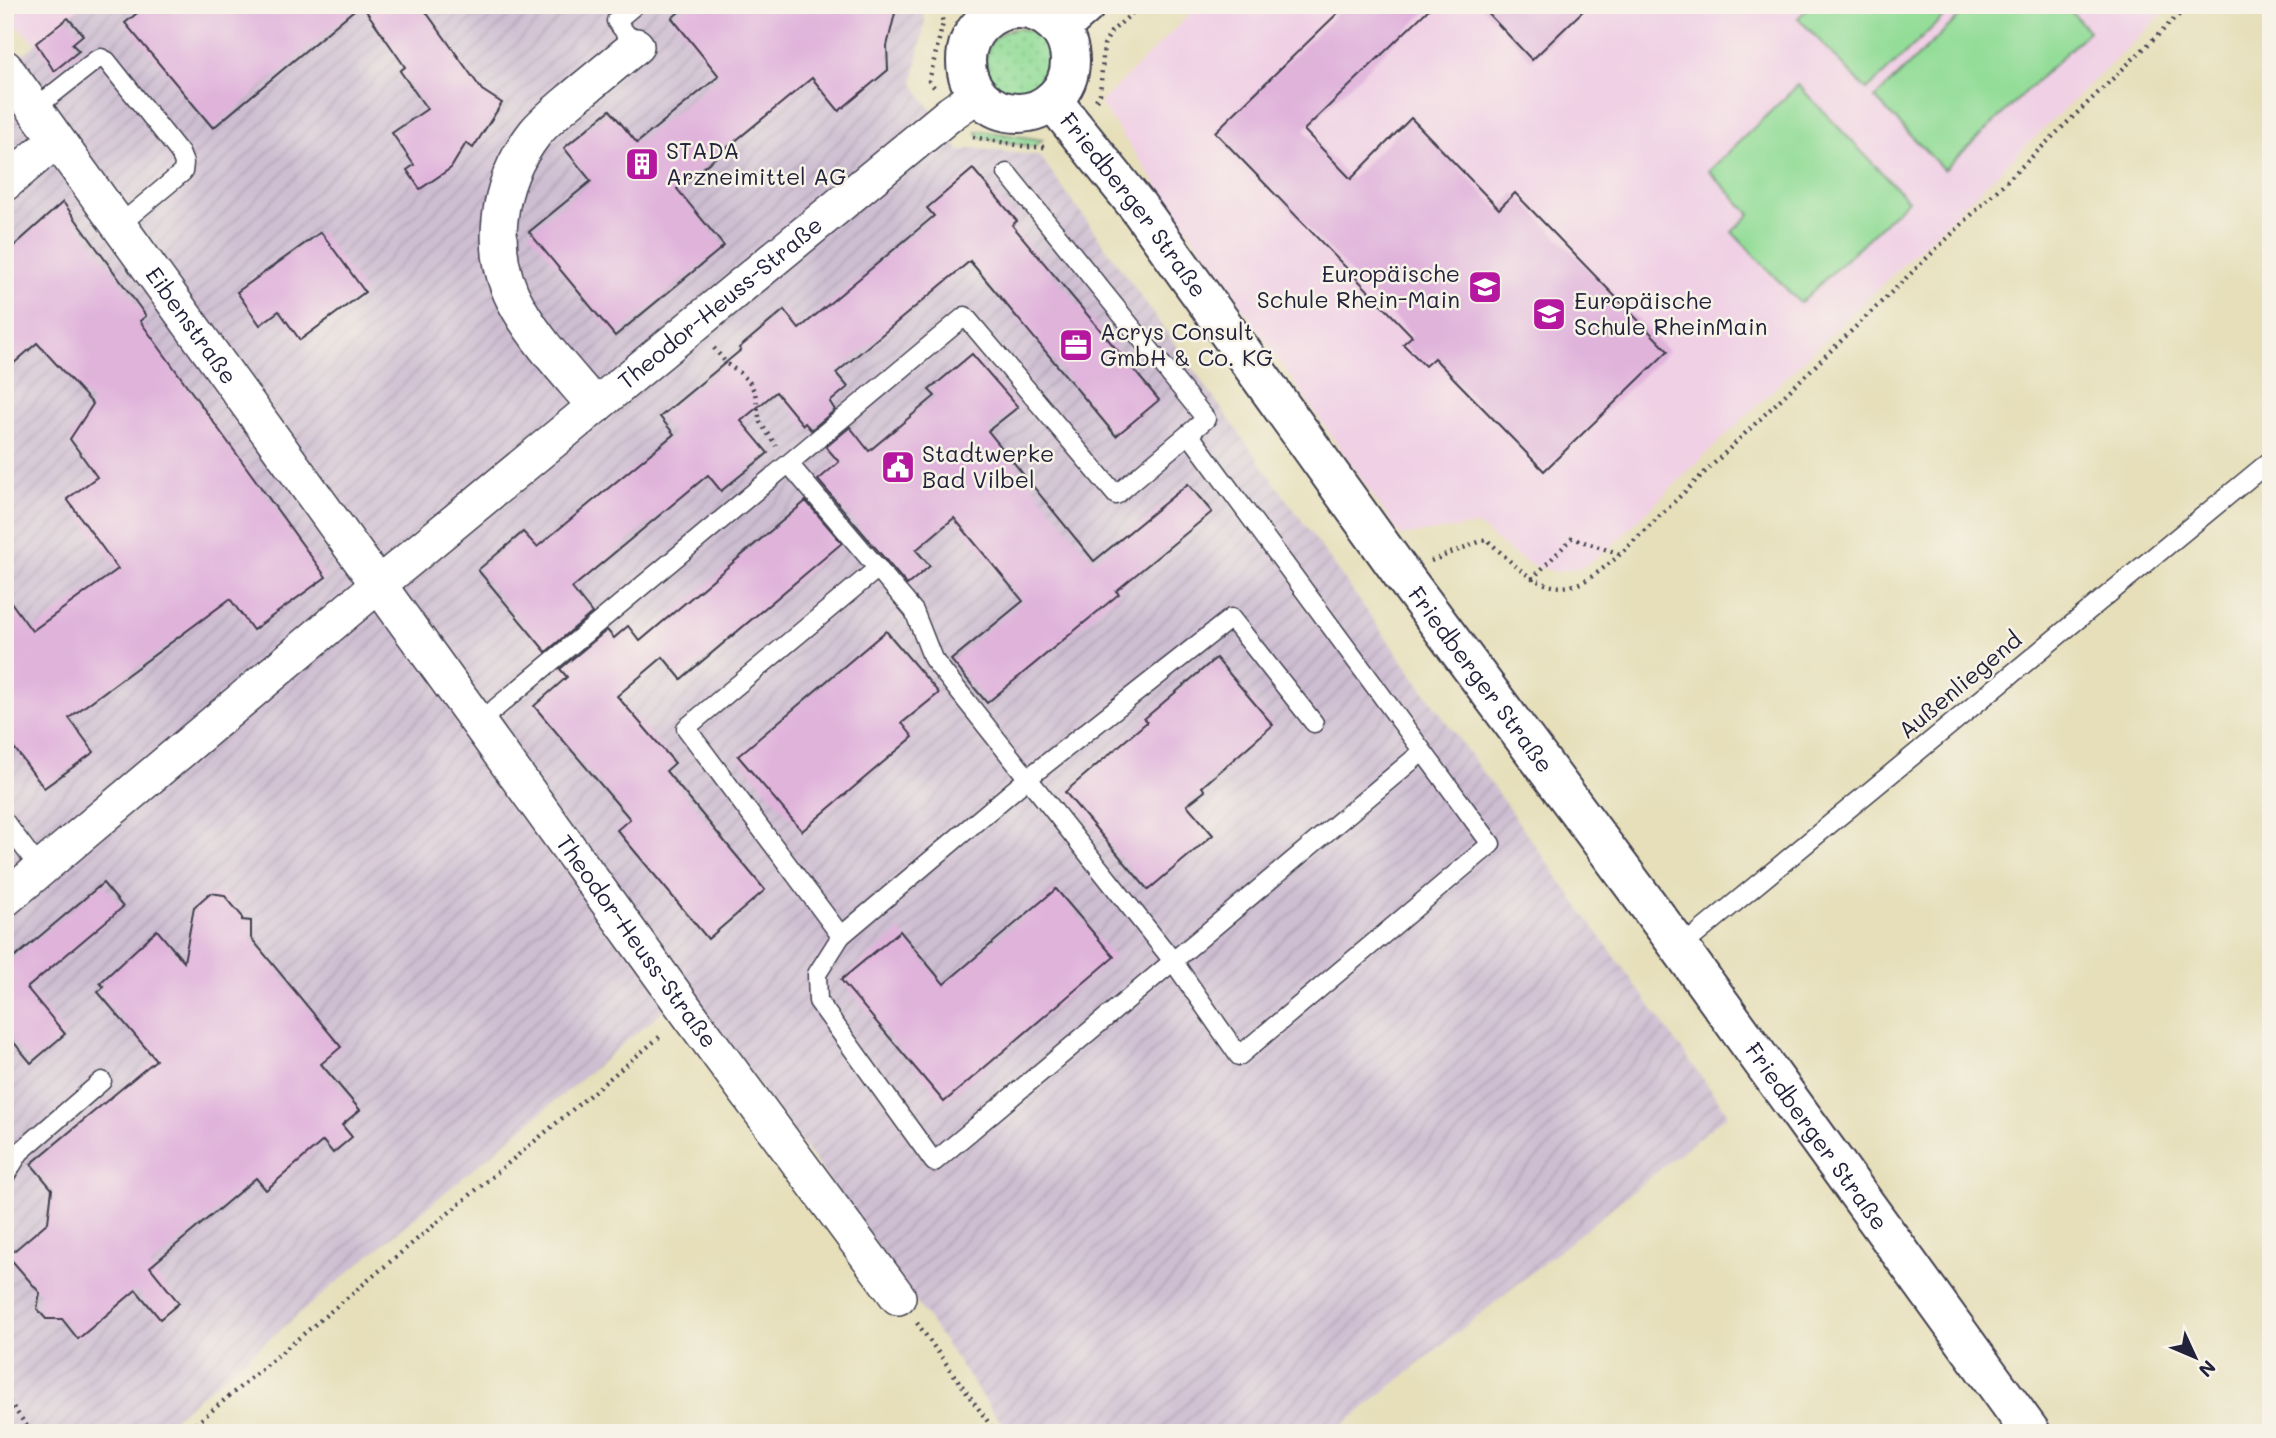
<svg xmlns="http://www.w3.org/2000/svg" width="2276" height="1438" font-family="Mali,sans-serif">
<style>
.built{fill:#f0d0e5}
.industrial{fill:url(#industrial-furrows)}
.grass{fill:url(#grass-dots);stroke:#5b806a;stroke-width:2}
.pitch{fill:#94dd99;stroke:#5b806a;stroke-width:2}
.building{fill:#e0b3db}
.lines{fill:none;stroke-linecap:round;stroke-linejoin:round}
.service-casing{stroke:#3f3e4e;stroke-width:21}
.minor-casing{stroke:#3f3e4e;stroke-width:38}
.tertiary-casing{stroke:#3f3e4e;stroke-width:42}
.path{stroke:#3f3e4e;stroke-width:4.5;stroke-dasharray:2 5;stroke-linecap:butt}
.service{stroke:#fff;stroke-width:18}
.minor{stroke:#fff;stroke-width:35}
.tertiary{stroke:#fff;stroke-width:38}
.labels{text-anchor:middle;stroke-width:5;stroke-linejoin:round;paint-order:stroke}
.poi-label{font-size:23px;fill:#22223b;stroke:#f7f3e8;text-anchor:start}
.street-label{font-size:23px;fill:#22223b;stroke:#f7f3e8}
</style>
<defs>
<pattern id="industrial-furrows" width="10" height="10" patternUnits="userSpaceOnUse" patternTransform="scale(1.75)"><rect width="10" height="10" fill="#cebed2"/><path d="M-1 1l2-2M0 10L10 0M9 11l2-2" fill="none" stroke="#b1a3b5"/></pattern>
<pattern id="grass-dots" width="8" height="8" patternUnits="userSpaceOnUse" patternTransform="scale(1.75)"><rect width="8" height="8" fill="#94dd99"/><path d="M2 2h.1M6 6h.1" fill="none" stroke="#7fbd85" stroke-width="1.8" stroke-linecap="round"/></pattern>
</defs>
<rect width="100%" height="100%" fill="#f7f3e8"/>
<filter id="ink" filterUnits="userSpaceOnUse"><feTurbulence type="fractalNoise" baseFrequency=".0143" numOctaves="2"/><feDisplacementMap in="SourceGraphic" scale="14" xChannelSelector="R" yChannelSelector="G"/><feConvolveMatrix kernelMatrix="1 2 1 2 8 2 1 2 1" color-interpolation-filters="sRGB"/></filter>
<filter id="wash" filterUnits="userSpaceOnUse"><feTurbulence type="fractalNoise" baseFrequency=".00686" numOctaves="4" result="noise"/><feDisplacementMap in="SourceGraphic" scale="28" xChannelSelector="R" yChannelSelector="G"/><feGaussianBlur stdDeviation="1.57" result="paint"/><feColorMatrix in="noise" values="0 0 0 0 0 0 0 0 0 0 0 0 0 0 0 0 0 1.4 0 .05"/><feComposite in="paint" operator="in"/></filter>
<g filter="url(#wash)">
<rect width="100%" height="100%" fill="#e6dfba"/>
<!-- built -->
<g class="built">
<polygon points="5,5 84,5 36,43 5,17"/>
<polygon points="1199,5 2172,5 1610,547 1583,567 1558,572 1533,566 1509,551 1477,525 1401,536 1100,103"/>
</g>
<!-- industrial -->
<polygon class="industrial" points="84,5 921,5 925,21 913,83 960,152 972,148 1040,156 1728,1114 1333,1433 1008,1433 865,1229 688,990 156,1433 5,1433 5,69"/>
<!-- grass -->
<g class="grass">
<circle cx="1018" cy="61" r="32"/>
<polygon points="982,131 1042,140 1033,147 979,137 977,132"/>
</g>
<!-- pitch -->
<g class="pitch">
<polygon points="1811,5 1956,5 1867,90 1798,18"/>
<polygon points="1971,5 2065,5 2089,31 1944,170 1875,98"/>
<polygon points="1798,85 1908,200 1800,303 1732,232 1750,214 1709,171"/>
</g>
<g id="blocks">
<!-- building -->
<g class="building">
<polygon points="147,5 360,5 213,128 125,23"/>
<polygon points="362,5 421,5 482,90 502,103 473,148 466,143 451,168 420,189 407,170 414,165 392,133 427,109 400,71 405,67"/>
<polygon points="687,5 897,5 887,46 888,70 839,111 812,78 677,189 724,246 615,336 529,232 591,181 564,148 610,110 637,143 719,76 672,18"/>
<polygon points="1346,5 1433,5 1304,130 1351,179 1411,118 1499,209 1515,193 1668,351 1544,471 1434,358 1425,366 1403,344 1412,336 1215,132"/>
<polygon points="1480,5 1589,5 1532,60"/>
<polygon points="68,18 83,35 72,44 79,51 54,71 36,43"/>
<polygon points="973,169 1017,221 1012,225 1159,400 1116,436 970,261 836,373 848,387 830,402 835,410 811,430 805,423 803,425 776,392 741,421 768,453 721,491 708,475 572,588 592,613 546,652 478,570 523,532 537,547 674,434 660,417 741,350 739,348 784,310 799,329 934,216 927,208"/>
<polygon points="63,202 146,316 140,321 326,577 253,630 230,599 69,718 94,752 44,788 15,749 5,757 5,594 32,631 118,569 67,499 97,477 70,439 93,404 37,343 5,371 5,254"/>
<polygon points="321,232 365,292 300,340 279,311 260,325 237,292"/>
<polygon points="972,354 1018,407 988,431 1094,561 1188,484 1212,512 1116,591 1119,594 987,703 951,660 1023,601 954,518 916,550 930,566 907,585 818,480 839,462 826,447 850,427 869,451 935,396 929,390"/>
<polygon points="806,501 842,543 681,679 663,657 617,696 675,763 666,771 765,890 708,939 617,830 630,819 534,706 567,677 560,669 607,630 614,638 628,626 640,641"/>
<polygon points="886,631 939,693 902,723 913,737 802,831 738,756"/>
<polygon points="1216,658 1273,725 1202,787 1205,791 1187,805 1213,835 1148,890 1065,792 1147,722 1144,719"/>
<polygon points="103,883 123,907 27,988 65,1034 31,1063 5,1032 5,962 7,964"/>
<polygon points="1056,889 1114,957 944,1102 841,980 900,931 944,984"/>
<polygon points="210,893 224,895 242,916 242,920 251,921 251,938 341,1047 321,1064 360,1110 342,1125 352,1137 333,1153 323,1141 266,1190 256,1178 150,1267 179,1303 160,1319 136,1290 78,1339 62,1319 46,1319 37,1309 40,1293 8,1256 48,1222 52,1189 31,1164 156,1060 98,992 104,987 100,983 157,930 184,962 194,907"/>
</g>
</g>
</g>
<g filter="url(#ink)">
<use href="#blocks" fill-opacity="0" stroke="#3f3e4e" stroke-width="2"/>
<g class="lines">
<!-- service casing -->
<g class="service-casing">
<g id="service">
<polyline points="635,5 616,21 636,46"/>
<polyline points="34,109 96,60 101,58 107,61 180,153 184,163 183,172 118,226"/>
<polyline points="789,464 914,611 933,659 1173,961 1239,1056 1491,844 1189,434"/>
<polyline points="878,568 686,728 841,936 817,974 818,1001 934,1162 1422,752"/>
<polyline points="478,723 965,316 1116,495 1206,419 1007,173"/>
<polyline points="5,822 41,870"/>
<polyline points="841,936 1028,778 1231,618 1314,723"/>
<polyline points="1680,948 2271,460"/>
<polyline points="5,1176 20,1152 102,1081"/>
</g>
</g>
<!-- minor casing -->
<g class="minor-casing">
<g id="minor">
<path id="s1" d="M5,68L688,1013L898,1297"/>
<polyline points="5,183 56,140"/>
<path d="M595,406C569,375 539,344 519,309C486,254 496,183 535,133C546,120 561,108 574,97C595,80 615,63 636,46"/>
<path id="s2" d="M5,899L378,585L951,113L977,95"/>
</g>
</g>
<!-- tertiary casing -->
<g class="tertiary-casing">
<g id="tertiary">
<circle cx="1018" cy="61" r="52"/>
<polyline points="1059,29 1086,5"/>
<path id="s3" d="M1052,100L1139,208L1401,573L1680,948L2031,1433"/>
</g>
</g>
<!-- path -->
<g class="path">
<polyline points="934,87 929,81 943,23 939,5"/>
<polyline points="1096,100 1100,94 1104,45 1111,32 1141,5"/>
<polyline points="973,137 1028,147 1047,147"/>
<polyline points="714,348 727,364 740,373 750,383 755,393 760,422 776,446"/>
<path d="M1431,561L1486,539C1510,560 1538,595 1574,585C1589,581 1603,568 1615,559L2189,5"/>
<polyline points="1532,579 1572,538 1620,554"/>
<polyline points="917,1323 996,1433"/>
<polyline points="5,1396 32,1433"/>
<polyline points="185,1433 663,1034"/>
</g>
<!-- service -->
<use href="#service" class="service"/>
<!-- minor -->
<use href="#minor" class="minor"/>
<!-- tertiary -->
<use href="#tertiary" class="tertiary"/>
</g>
</g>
<!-- icons -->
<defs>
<g id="building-square" transform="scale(1.75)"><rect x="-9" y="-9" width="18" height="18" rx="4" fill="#b5179e" stroke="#f7f3e8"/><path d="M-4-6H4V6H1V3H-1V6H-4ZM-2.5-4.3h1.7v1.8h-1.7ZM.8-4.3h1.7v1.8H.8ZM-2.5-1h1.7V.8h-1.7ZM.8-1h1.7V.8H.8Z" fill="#fff"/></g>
<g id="school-square" transform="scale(1.75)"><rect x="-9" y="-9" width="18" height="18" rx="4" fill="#b5179e" stroke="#f7f3e8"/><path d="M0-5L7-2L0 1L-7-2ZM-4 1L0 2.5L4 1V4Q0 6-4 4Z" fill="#fff"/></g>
<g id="office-square" transform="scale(1.75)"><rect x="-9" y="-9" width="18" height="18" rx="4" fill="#b5179e" stroke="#f7f3e8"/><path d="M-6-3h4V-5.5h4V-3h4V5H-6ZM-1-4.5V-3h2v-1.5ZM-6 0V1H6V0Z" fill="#fff"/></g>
<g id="civic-square" transform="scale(1.75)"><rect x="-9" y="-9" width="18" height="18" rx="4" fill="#b5179e" stroke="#f7f3e8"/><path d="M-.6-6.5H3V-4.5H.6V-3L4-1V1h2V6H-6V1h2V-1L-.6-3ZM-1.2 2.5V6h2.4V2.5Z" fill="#fff"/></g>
</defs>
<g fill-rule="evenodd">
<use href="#building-square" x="642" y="164"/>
<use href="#school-square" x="1485" y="287"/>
<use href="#school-square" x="1549" y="314"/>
<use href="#office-square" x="1076" y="345"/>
<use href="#civic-square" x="898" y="467"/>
</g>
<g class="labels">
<!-- poi labels -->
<g class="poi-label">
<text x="666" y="159">STADA<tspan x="666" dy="26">Arzneimittel AG</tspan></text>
<text x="1460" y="282" text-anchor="end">Europäische<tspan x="1460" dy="26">Schule Rhein-Main</tspan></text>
<text x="1574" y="309">Europäische<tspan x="1574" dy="26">Schule RheinMain</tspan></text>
<text x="1100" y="340">Acrys Consult<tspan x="1100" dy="26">GmbH &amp; Co. KG</tspan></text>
<text x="922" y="462">Stadtwerke<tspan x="922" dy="26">Bad Vilbel</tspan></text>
</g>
<!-- street labels -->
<g class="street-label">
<text dy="8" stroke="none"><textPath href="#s3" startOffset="133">Friedberger Straße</textPath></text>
<text dy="8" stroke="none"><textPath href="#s2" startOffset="931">Theodor-Heuss-Straße</textPath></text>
<text dy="8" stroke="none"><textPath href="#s1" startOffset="318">Eibenstraße</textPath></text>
<text dy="8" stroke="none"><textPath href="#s3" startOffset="721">Friedberger Straße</textPath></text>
<text transform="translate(1960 685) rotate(-40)" y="8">Außenliegend</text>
<text dy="8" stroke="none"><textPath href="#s1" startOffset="1078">Theodor-Heuss-Straße</textPath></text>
<text dy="8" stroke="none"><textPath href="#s3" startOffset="1288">Friedberger Straße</textPath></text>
</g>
</g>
<!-- margin -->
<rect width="2276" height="1438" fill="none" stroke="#f7f3e8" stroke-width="28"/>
<!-- north arrow -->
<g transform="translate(2195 1357) rotate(134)" stroke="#f7f3e8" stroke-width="5" paint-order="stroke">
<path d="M0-5L12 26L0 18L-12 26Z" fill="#22223b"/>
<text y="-10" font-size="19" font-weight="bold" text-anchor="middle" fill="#22223b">N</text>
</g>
</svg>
